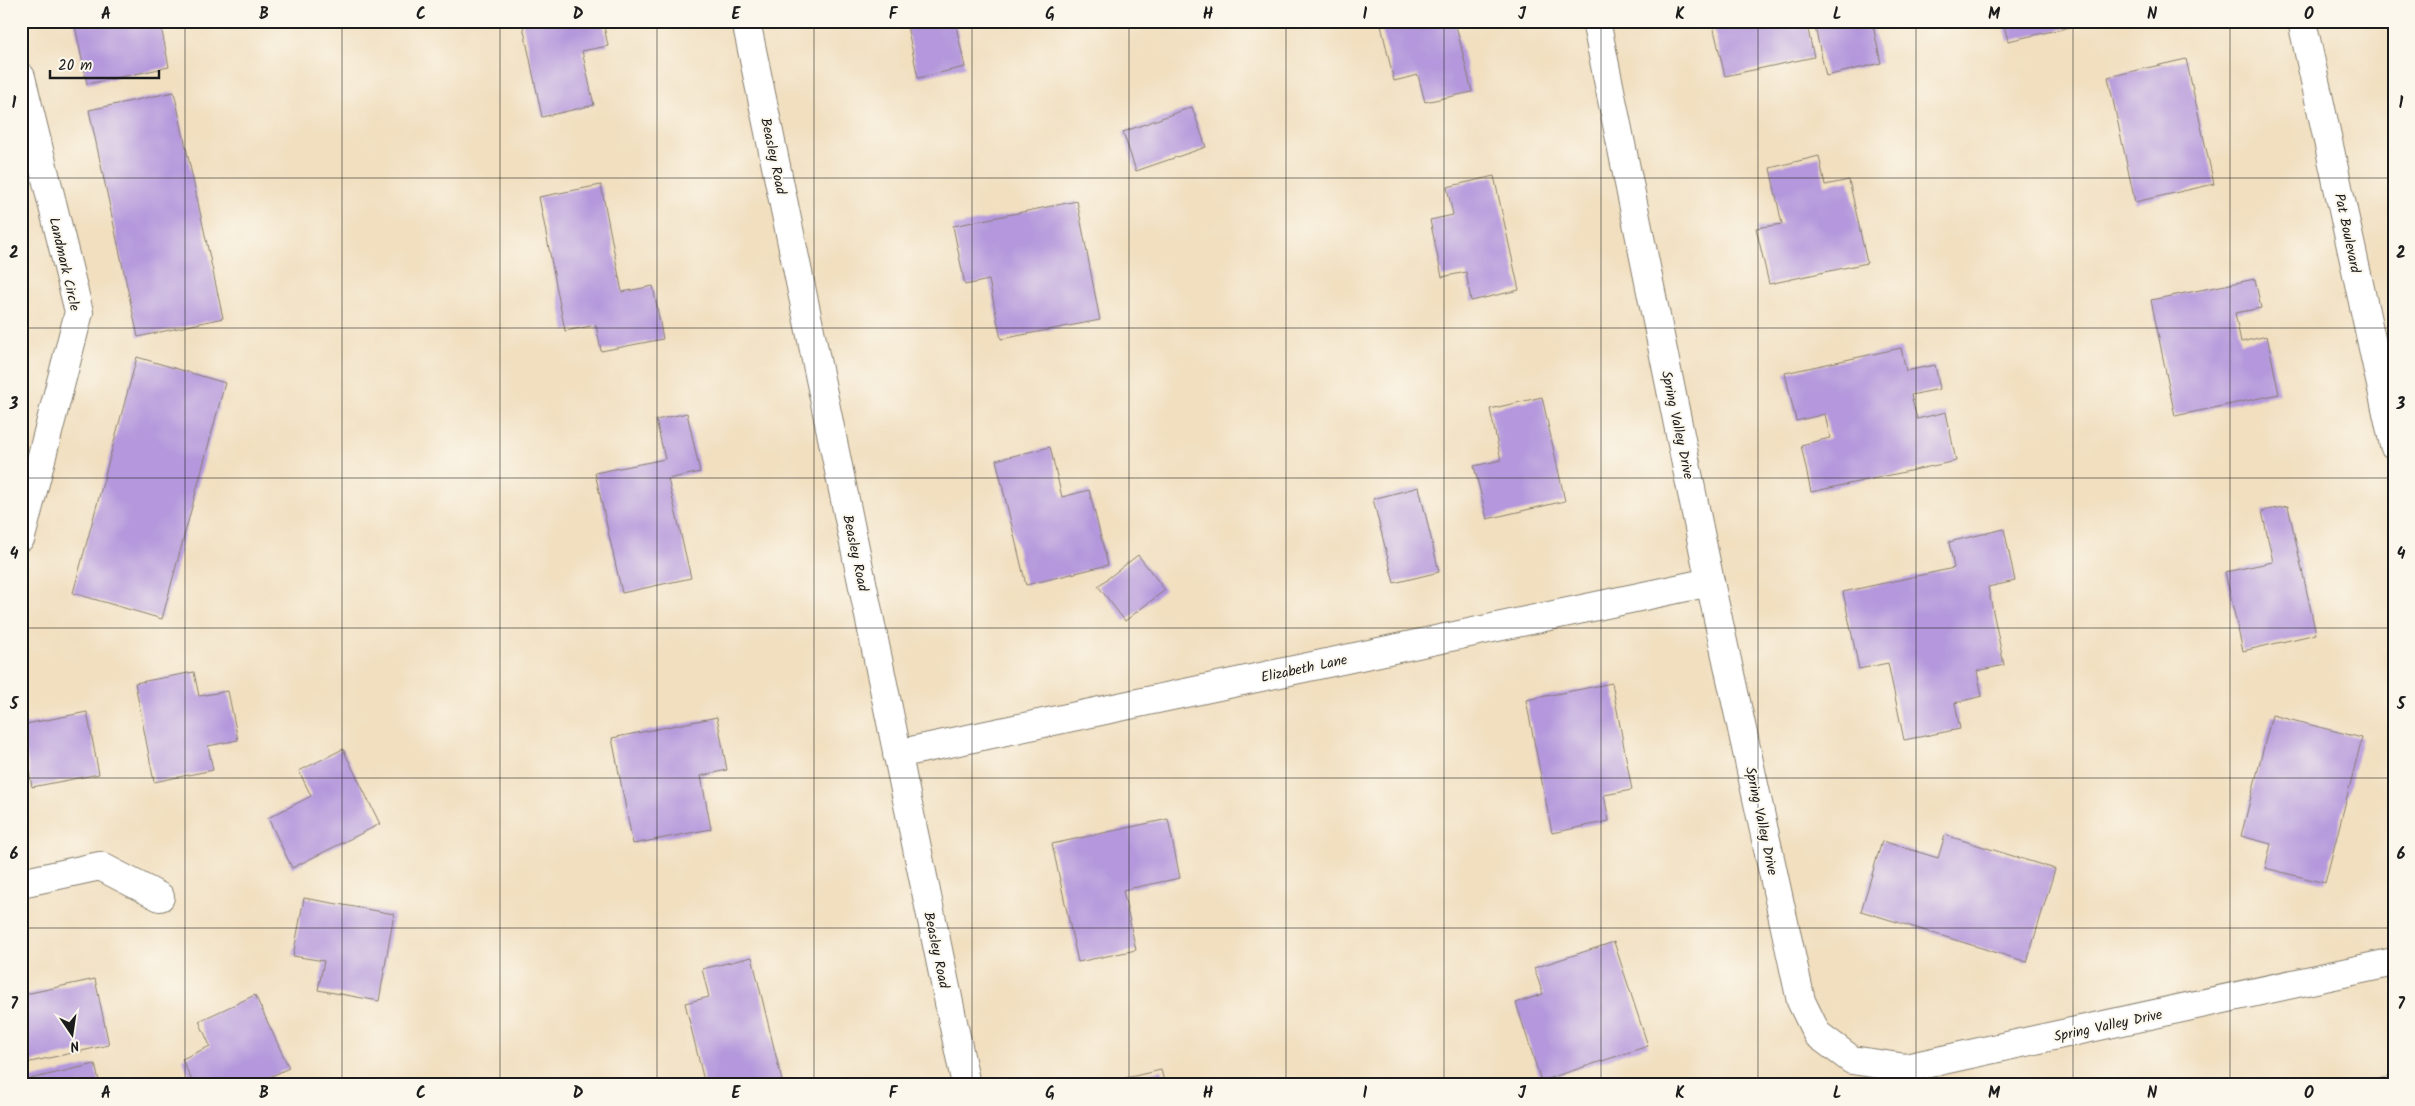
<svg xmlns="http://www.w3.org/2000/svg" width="2415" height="1106" font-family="Kalam,sans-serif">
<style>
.building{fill:#b497dc}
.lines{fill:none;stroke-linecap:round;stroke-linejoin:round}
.minor-casing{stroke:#867e6e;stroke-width:30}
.minor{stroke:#fff;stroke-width:28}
.grid{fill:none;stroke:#1c1c1c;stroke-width:1;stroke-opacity:0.55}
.labels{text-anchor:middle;stroke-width:4;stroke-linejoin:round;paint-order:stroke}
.street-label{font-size:14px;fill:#1c1c1c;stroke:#fbf7ec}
.neatline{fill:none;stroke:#1c1c1c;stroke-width:2}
.grid-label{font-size:16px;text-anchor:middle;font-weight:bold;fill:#1c1c1c}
</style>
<rect width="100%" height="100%" fill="#fbf7ec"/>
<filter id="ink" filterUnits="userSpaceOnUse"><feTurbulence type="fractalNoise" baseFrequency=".02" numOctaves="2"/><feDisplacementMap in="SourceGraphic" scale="10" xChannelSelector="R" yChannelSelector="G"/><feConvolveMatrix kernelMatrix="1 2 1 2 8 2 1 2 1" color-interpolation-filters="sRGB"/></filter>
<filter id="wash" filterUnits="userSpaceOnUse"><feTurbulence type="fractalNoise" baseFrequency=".0096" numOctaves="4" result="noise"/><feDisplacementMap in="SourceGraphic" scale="20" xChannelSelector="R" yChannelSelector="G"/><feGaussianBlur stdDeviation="1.12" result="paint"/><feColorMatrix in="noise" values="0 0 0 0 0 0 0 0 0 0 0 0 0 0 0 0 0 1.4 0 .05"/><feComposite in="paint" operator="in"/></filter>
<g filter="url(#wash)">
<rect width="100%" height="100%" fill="#f1dfc0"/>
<g id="blocks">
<!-- building -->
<g class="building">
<polygon points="74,21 160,21 169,67 87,84"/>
<polygon points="522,21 603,21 608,46 582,51 594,105 542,117"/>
<polygon points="906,21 955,21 965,67 918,78"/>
<polygon points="1380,21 1455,21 1472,92 1425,102 1418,75 1394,81"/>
<polygon points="1712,21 1806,21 1814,57 1725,76"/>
<polygon points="1822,21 1872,21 1881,63 1826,76 1814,23"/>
<polygon points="2003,21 2093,21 2093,22 2008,41"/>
<polygon points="2186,59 2214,184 2135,202 2108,77"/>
<polygon points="174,92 223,318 138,337 89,110"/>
<polygon points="1192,107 1206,147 1136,171 1123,132"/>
<polygon points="1819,156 1825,185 1849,180 1867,263 1769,284 1756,228 1782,224 1770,168"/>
<polygon points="1494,176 1519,290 1471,301 1466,272 1442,277 1430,220 1453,215 1447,187"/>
<polygon points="601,185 622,292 653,286 663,339 601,351 596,325 565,331 539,197"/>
<polygon points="1077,201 1100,320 1001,339 989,280 965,285 953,226"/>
<polygon points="2255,279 2261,308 2235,313 2241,342 2267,336 2279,394 2175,416 2151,300"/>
<polygon points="1901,348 1906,371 1935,365 1940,389 1911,395 1917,419 1946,412 1956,461 1811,492 1801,445 1830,438 1825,414 1796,421 1785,373"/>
<polygon points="137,357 225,383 162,619 73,593"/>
<polygon points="1542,397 1565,501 1487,519 1474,466 1501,460 1490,409"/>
<polygon points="687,413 700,472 668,479 691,578 622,593 595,473 665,459 656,420"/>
<polygon points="1050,447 1062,497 1089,490 1108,565 1026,585 996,460"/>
<polygon points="1419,487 1439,572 1394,583 1373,499"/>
<polygon points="2288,506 2316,634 2243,651 2225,572 2273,562 2262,511"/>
<polygon points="2004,529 2015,581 1988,587 2004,665 1977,671 1982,696 1955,703 1960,729 1904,740 1888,663 1859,669 1843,592 1954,568 1949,542"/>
<polygon points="1138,555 1165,590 1125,621 1098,586"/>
<polygon points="194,672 199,696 228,691 238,740 208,746 213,770 154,782 135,683"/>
<polygon points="1612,683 1632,790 1604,795 1609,821 1552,833 1526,700"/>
<polygon points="87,712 99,774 32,787 21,725"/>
<polygon points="2272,715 2362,738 2325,883 2265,868 2271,844 2241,836"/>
<polygon points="717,717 727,770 701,776 711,829 633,844 612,738"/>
<polygon points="343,749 380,824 292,868 268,818 311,796 299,771"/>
<polygon points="1168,819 1180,878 1123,890 1136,950 1078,962 1052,844"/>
<polygon points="1945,835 2055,869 2027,962 1861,911 1882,841 1938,858"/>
<polygon points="304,898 394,914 379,1001 318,990 324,961 293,956"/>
<polygon points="1614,942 1648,1046 1541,1081 1516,1003 1543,994 1534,968"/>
<polygon points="752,957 783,1085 705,1085 685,1003 709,997 702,969"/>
<polygon points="95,979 109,1045 21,1064 21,995"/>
<polygon points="255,995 289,1068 261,1081 263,1085 194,1085 182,1059 210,1046 199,1021"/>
<polygon points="95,1064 100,1085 21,1085 21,1081"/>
<polygon points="1161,1070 1165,1085 1099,1085 1099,1084"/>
<polygon points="2394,1076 2394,1085 2352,1085 2352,1084"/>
</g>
</g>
</g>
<g filter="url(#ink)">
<use href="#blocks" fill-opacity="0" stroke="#867e6e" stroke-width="1"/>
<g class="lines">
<!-- minor casing -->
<g class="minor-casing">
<g id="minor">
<polyline points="746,21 966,1085"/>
<polyline points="1596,21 1710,582 1801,1001 1817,1034 1852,1060 1906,1068 2394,962"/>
<polyline points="2302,21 2394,445"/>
<polyline points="21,77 79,312 21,537"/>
<polyline points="897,754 1710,582"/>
<polyline points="21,883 100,866 160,897"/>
</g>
</g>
<!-- minor -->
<use href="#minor" class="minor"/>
</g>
</g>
<!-- grid -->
<path class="grid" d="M185,21V1085M342,21V1085M500,21V1085M657,21V1085M814,21V1085M972,21V1085M1129,21V1085M1286,21V1085M1444,21V1085M1601,21V1085M1758,21V1085M1916,21V1085M2073,21V1085M2230,21V1085M21,178H2394M21,328H2394M21,478H2394M21,628H2394M21,778H2394M21,928H2394"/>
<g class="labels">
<!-- street labels -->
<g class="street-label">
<text transform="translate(774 156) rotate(78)" y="5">Beasley Road</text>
<text transform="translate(2348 233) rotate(78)" y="5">Pat Boulevard</text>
<text transform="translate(65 264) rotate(77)" y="5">Landmark Circle</text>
<text transform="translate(1678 425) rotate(78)" y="5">Spring Valley Drive</text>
<text transform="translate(856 553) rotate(78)" y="5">Beasley Road</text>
<text transform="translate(1304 668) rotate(-12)" y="5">Elizabeth Lane</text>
<text transform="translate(1762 821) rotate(78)" y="5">Spring Valley Drive</text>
<text transform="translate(937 950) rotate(78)" y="5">Beasley Road</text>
<text transform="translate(2108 1025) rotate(-12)" y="5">Spring Valley Drive</text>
</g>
</g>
<!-- margin -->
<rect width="2415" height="1106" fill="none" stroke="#fbf7ec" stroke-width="55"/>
<!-- north arrow -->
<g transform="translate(72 1034) rotate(167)" stroke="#fbf7ec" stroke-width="4" paint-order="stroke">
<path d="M0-4L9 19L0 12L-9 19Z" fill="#1c1c1c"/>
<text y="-8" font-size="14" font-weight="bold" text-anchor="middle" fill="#1c1c1c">N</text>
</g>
<!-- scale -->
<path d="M50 70v8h109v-8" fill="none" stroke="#1c1c1c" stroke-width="2.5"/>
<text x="58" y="70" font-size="15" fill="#1c1c1c" stroke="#fbf7ec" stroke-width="4" paint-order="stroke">20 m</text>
<rect x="28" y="28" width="2360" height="1050" class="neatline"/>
<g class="grid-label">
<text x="106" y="19">A</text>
<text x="264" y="19">B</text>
<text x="421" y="19">C</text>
<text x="578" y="19">D</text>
<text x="736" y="19">E</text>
<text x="893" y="19">F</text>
<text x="1050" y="19">G</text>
<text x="1208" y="19">H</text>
<text x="1365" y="19">I</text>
<text x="1522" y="19">J</text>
<text x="1680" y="19">K</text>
<text x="1837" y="19">L</text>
<text x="1994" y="19">M</text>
<text x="2152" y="19">N</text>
<text x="2309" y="19">O</text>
<text x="14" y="108">1</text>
<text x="2401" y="108">1</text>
<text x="14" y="258">2</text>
<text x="2401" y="258">2</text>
<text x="14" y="409">3</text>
<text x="2401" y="409">3</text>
<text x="14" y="559">4</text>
<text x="2401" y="559">4</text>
<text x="14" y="709">5</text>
<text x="2401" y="709">5</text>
<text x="14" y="859">6</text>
<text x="2401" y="859">6</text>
<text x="14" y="1009">7</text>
<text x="2401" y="1009">7</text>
<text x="106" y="1098">A</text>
<text x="264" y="1098">B</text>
<text x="421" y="1098">C</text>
<text x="578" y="1098">D</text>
<text x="736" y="1098">E</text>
<text x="893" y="1098">F</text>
<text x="1050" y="1098">G</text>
<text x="1208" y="1098">H</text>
<text x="1365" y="1098">I</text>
<text x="1522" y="1098">J</text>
<text x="1680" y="1098">K</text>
<text x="1837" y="1098">L</text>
<text x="1994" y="1098">M</text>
<text x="2152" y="1098">N</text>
<text x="2309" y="1098">O</text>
</g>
</svg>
